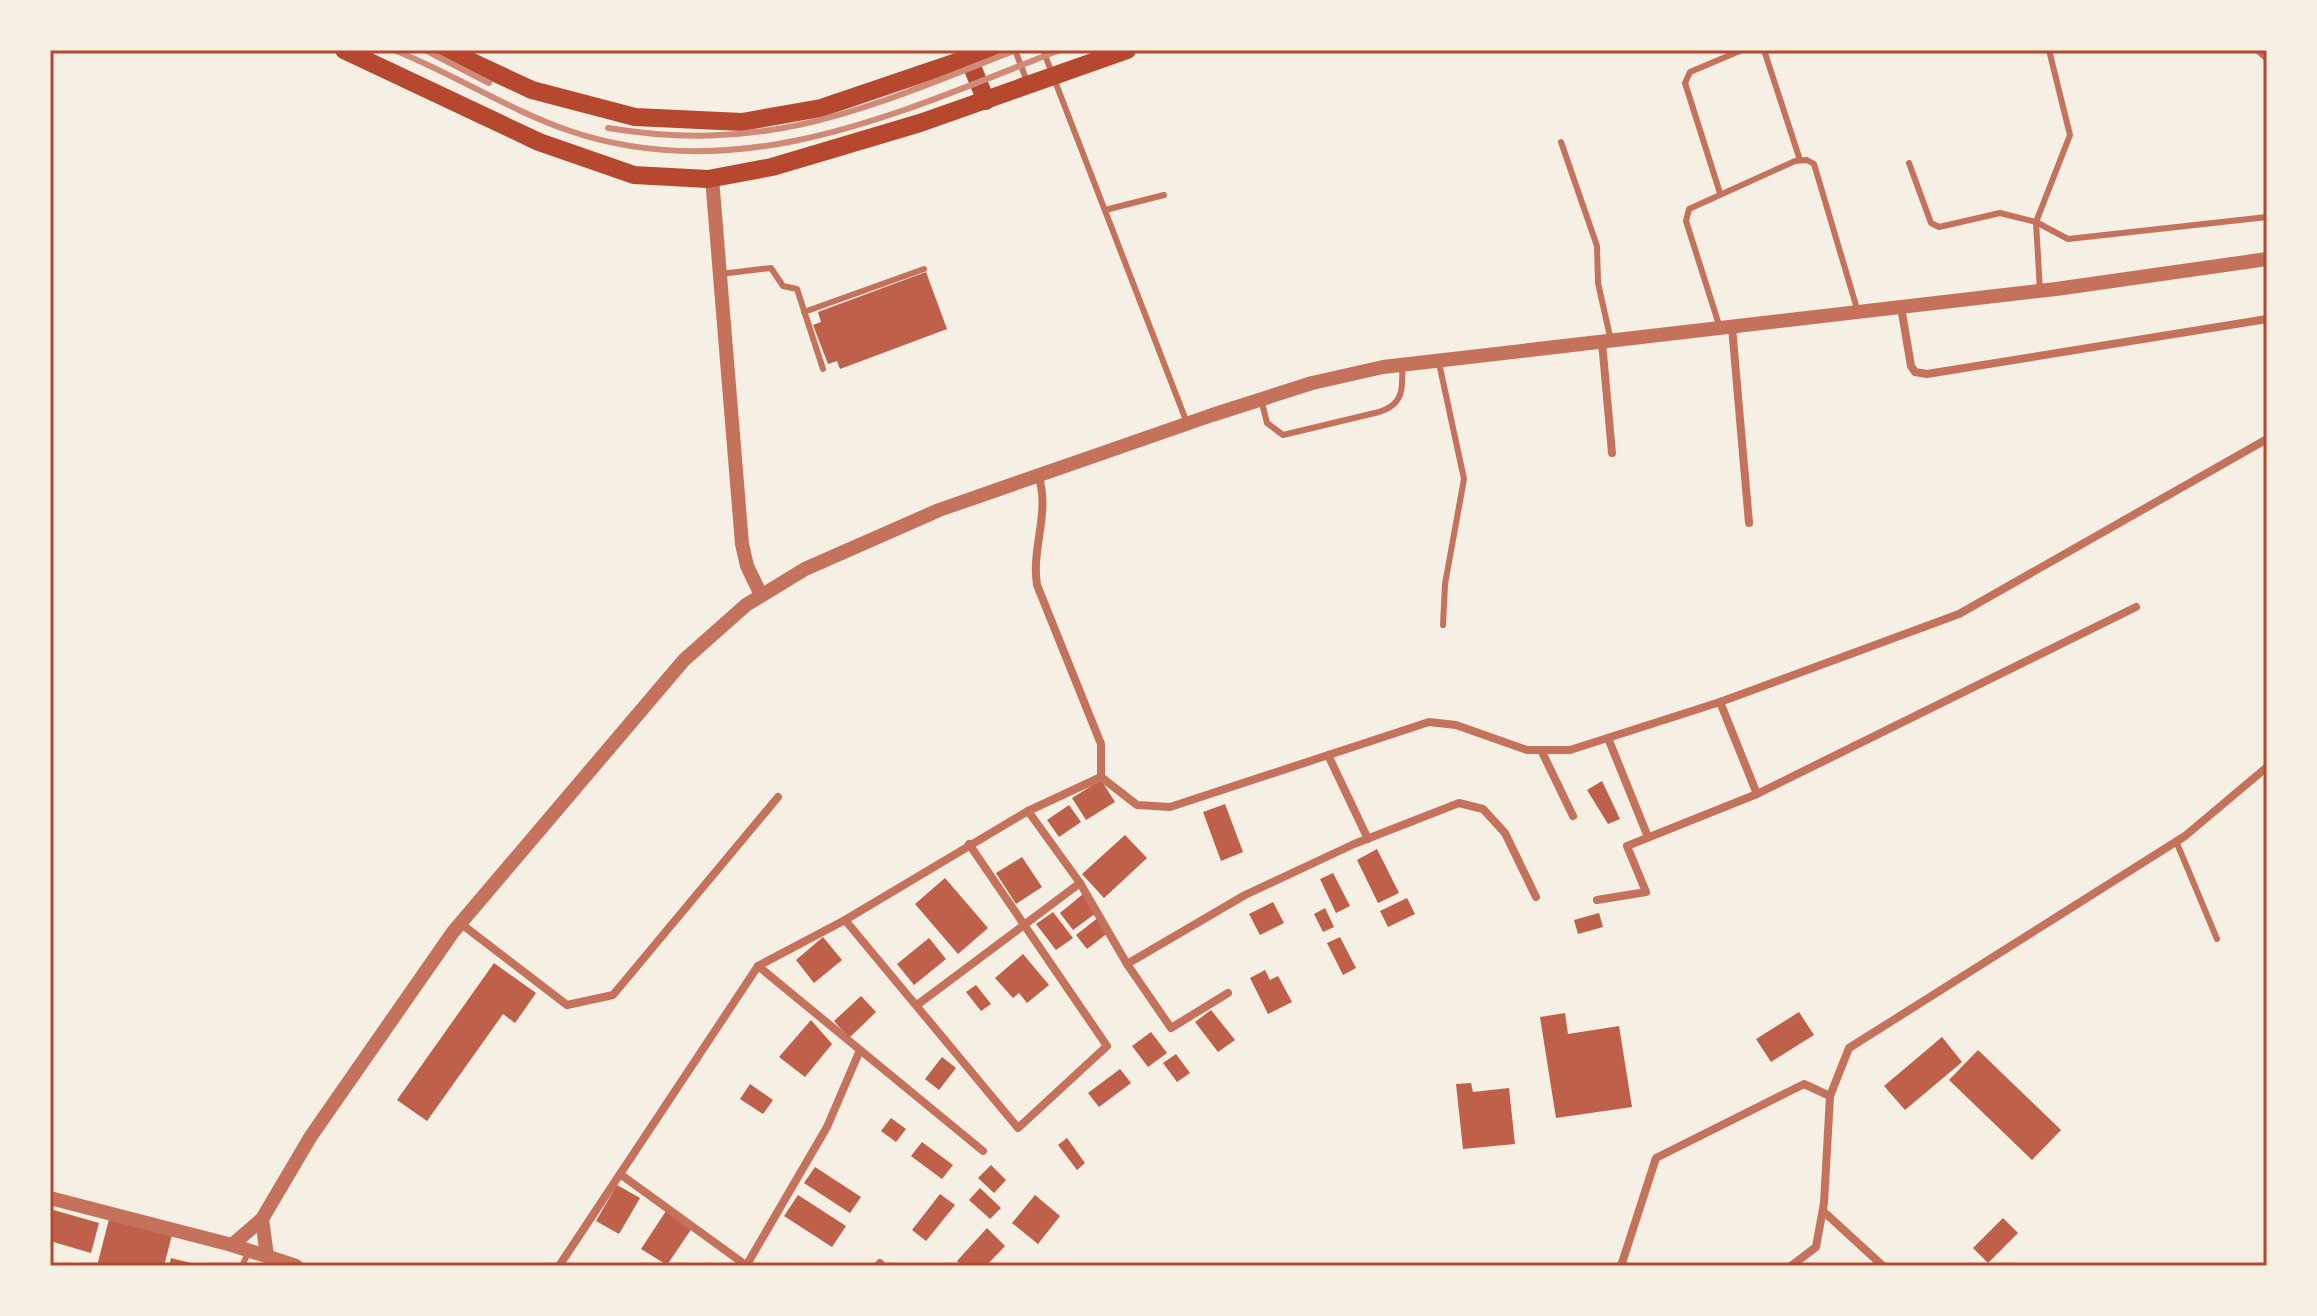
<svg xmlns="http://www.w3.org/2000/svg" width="2317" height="1316" font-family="Jost,sans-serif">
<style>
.building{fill:#bf614a}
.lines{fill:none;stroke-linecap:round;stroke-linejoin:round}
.service{stroke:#c5725c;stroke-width:6}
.minor{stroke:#c5725c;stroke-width:8}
.tertiary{stroke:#c5725c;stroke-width:14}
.primary{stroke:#b5482f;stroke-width:18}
.rail{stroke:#cf8b77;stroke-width:6}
.neatline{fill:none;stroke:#b5482f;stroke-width:3}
</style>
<rect width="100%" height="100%" fill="#f6efe4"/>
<!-- building -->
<g class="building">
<polygon points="926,272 947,329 840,369 837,361 828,364 813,325 821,322 818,312"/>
<polygon points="1101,780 1115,802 1086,820 1072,798"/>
<polygon points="1602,781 1620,819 1608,824 1587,790"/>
<polygon points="1225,804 1243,852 1221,861 1203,812"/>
<polygon points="1069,805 1081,822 1059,837 1047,820"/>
<polygon points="1125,835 1147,858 1104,898 1082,874"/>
<polygon points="1377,849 1399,893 1378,903 1357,860"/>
<polygon points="1022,857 1042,887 1016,904 996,873"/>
<polygon points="1333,873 1350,906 1336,913 1320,879"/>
<polygon points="945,878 988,928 958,954 915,904"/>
<polygon points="1083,894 1096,913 1073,930 1060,913"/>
<polygon points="1407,898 1415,914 1388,927 1380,911"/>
<polygon points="1273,902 1284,923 1260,935 1249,914"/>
<polygon points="1325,908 1334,927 1323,932 1314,914"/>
<polygon points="1053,912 1073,938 1056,950 1036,924"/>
<polygon points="1599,913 1603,927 1578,934 1574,920"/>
<polygon points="1099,917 1109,932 1087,949 1076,935"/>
<polygon points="823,937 842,960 814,983 796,960"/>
<polygon points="1340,937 1356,968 1343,975 1327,943"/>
<polygon points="929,938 946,959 914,985 897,964"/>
<polygon points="1023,954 1049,985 1027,1003 1019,993 1013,998 995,978"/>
<polygon points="494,963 536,993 515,1023 503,1014 427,1121 397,1100"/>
<polygon points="1265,970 1270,980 1278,976 1292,1002 1268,1014 1250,978"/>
<polygon points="976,985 991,1004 981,1011 966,992"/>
<polygon points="861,996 876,1012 849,1038 834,1021"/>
<polygon points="1211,1010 1235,1040 1218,1052 1195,1022"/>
<polygon points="1799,1012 1814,1035 1771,1062 1756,1039"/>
<polygon points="1565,1013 1568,1034 1619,1026 1632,1107 1556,1118 1540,1017"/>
<polygon points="811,1020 832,1044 805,1077 779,1057"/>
<polygon points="1151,1032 1167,1053 1148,1067 1132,1046"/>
<polygon points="1942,1037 1962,1062 1905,1110 1884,1086"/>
<polygon points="1978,1050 2061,1130 2032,1160 1949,1080"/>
<polygon points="1176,1054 1190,1073 1177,1082 1163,1063"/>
<polygon points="942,1057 956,1068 939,1090 925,1079"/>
<polygon points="1120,1069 1131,1083 1099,1107 1088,1093"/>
<polygon points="1471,1083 1473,1092 1509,1088 1515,1144 1463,1149 1456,1084"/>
<polygon points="750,1084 773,1100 763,1114 740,1099"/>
<polygon points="891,1118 906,1129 896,1142 881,1131"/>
<polygon points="1067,1138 1085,1163 1077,1170 1058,1145"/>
<polygon points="922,1142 953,1165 942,1179 911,1156"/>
<polygon points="991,1165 1006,1180 994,1193 978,1178"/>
<polygon points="815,1167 861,1197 850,1213 804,1183"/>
<polygon points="617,1185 640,1198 619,1234 596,1221"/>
<polygon points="980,1188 1001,1208 990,1219 969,1200"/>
<polygon points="940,1194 955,1205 926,1241 912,1230"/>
<polygon points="798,1195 846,1226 832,1247 784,1216"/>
<polygon points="1035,1195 1060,1216 1038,1244 1012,1223"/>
<polygon points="50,1209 99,1223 91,1253 50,1241"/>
<polygon points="666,1211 692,1228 667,1265 641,1249"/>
<polygon points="2003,1218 2018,1233 1988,1263 1973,1248"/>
<polygon points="109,1219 172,1235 164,1266 97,1266"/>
<polygon points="987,1228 1005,1246 986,1266 962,1266 957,1261"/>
<polygon points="171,1258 199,1265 199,1266 169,1266"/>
</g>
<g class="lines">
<!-- service -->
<g class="service">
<polyline points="1015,50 1028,84"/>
<polyline points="1043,50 1187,423"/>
<polyline points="1764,50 1800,160"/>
<polyline points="2257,50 2267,59"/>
<polyline points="1561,142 1597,246 1598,283 1611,341"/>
<polyline points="1909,163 1931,223 1939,227 2000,213 2036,222 2068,239 2267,217"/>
<polyline points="1720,193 1685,83 1690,72 1742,50"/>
<polyline points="1105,210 1164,195"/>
<polyline points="720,274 771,268 783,286 797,289 823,369"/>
<polyline points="2040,291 2036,222 2070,135 2049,50"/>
<polyline points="804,312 924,269"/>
<polyline points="1720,328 1686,221 1689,209 1795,161 1807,160 1814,164 1858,312"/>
<polyline points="1439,363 1464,479 1445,584 1443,625"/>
<path d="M1261,399L1267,423L1283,435L1379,412C1404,404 1403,388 1402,365"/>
<polyline points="2176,841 2217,939"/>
<polyline points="242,1266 249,1251"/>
</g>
<!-- minor -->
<g class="minor">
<polyline points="1901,307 1911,366 1915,372 1927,374 2267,319"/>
<polyline points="1732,327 1749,523"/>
<polyline points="1602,342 1612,453"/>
<path d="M1038,475C1051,512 1031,547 1037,585L1101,744V777"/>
<polyline points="1720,702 1757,794"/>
<polyline points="1608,738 1648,837"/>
<polyline points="1541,750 1573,816"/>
<polyline points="1328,755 1368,839"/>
<polyline points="1101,777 1137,805 1170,807 1429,722 1456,725 1527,750 1570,750 1720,702 1959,614 2267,439"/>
<polyline points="1028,811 1080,883"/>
<polyline points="1597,900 1646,892 1627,846 1757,794 2136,607"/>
<polyline points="845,920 1018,1128 1107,1046 969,844"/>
<polyline points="460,923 567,1005 613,995 778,797"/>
<polyline points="1127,964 1171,1028 1228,993"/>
<polyline points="758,966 983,1151"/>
<polyline points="917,1005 1080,883 1127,964 1245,895 1354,844 1459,803 1483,809 1505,833 1536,897"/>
<polyline points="620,1174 747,1266"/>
<polyline points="1823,1211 1883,1266"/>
<polyline points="559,1266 758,966 845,920 1028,811 1101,777"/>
<polyline points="746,1266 827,1127 860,1050"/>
<polyline points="878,1266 880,1263"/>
<polyline points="1621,1266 1656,1158 1804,1084 1830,1096"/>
<polyline points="1791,1266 1816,1247 1824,1203 1830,1096 1849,1048 2185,836 2267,767"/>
</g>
<!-- tertiary -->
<g class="tertiary">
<polyline points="712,178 742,544 747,566 761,595"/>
<polyline points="50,1198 232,1245 296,1266"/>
<polyline points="262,1219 267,1256"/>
<polyline points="232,1245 262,1219 311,1136 453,932 684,660 746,605 805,569 939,510 1212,415 1312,383 1383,367 2056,289 2267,259"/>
</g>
<!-- primary -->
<g class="primary">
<polyline points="344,50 539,142 634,175 708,179 772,167 920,123 1127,50"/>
<polyline points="446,50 532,90 635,117 742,122 821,108 992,50"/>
<polyline points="969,59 986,101"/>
</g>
<!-- rail -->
<g class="rail">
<path d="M394,50C454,74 509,110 570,131C741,189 903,111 1060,50"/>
<polyline points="425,50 489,83"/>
<path d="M608,128C771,155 869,107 1016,50"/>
</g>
</g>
<!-- border -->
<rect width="2317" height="1316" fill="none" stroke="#f6efe4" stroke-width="104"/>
<rect x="52" y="52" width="2213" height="1212" class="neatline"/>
</svg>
